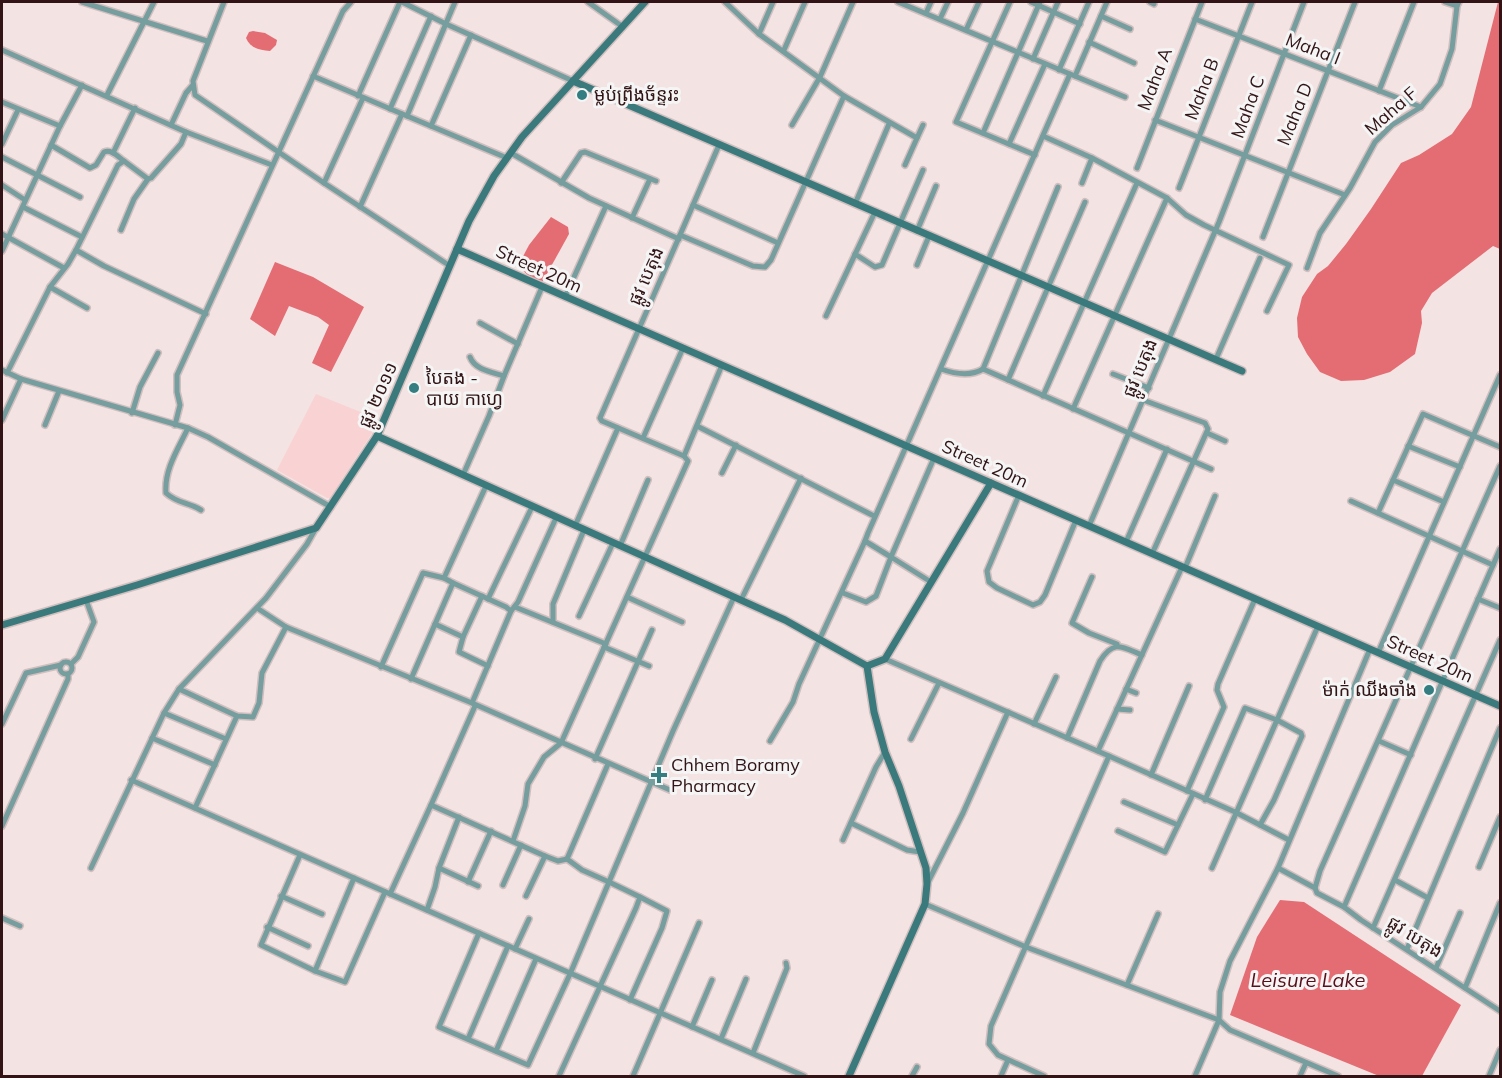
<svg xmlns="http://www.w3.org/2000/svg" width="1502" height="1078" font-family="Mulish,'Noto Sans Khmer',sans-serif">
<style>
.built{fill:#f9d3d3}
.water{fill:#e46d74}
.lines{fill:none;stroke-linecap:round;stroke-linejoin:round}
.street-casing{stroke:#d1bebe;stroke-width:8}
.secondary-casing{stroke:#d1bebe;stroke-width:10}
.street{stroke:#769e9f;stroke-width:5}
.secondary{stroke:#3a7a7c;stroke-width:7}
.poi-dot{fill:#347d80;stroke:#f5f5f5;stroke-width:2}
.labels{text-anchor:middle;stroke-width:6;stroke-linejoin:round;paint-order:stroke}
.street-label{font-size:18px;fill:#321416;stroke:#f5f5f5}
.poi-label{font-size:18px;fill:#321416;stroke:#f5f5f5;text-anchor:start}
.water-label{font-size:20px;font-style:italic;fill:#590e1a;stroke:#f5f5f5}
</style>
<rect width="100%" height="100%" fill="#f4e3e3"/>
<!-- built -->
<polygon class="built" points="316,394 378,419 372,433 330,498 327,498 277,470"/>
<!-- water -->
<g class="water">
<polygon points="1498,2 1500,2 1500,249 1493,246 1432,293 1421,311 1422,323 1415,354 1390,372 1364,380 1341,381 1320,372 1307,354 1298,337 1297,318 1302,297 1317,274 1328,266 1346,244 1371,209 1401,163 1419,155 1452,134 1471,107"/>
<path d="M253,31L265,33L277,40L276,45L270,51C259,50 250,48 246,38L249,32Z"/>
<polygon points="551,217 568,227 569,234 543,281 533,280 518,266 529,245"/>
<polygon points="275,262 313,277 364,307 331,372 312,363 329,325 318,317 289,306 275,336 250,319"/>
<polygon points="1280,900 1304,902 1461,1005 1422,1076 1379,1076 1230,1015 1257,937"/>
</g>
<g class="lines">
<!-- street casing -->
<g class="street-casing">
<g id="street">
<polyline points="82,2 207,41"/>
<polyline points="224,2 193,81 195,95 324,183"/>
<polyline points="402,2 446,24 573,81"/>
<polyline points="588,2 623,27"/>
<polyline points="725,2 759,34 844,96 917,138 905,165"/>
<polyline points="898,2 1125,97"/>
<polyline points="1010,2 956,122 1035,155"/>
<polyline points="1031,2 1080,24"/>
<polyline points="1150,2 1154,4"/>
<polyline points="1445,2 1457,6"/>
<polyline points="926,13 931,2"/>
<polyline points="1101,16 1130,29"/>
<polyline points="940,19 948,2"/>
<polyline points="1195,19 1421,107"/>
<polyline points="966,30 979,2"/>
<polyline points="759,34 773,2"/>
<polyline points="1089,42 1134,63"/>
<polyline points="2,50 186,132 272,165"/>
<polyline points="784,50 805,2"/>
<polyline points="1033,59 1058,2"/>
<polyline points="1059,70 1089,2"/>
<polyline points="313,76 407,116 455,2"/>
<polyline points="1075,76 1107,2"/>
<polyline points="1379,91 1414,2"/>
<polyline points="107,95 154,2"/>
<polyline points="358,96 400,2"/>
<polyline points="363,98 324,183 450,266"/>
<polyline points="2,102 60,126"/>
<polyline points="390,109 431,16"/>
<polyline points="407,116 507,158"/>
<polyline points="1155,120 1345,195"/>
<polyline points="171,125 186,93 193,85"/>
<polyline points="792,125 820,77 853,2"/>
<polyline points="431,126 471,35"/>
<polyline points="983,133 1040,2"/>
<polyline points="1043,136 1092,158 1167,198 1186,215 1204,225 1289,265 1267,311"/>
<polyline points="917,138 923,125"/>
<polyline points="2,144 18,110"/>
<polyline points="1009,144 1045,64"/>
<path d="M51,145L90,168L96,165L104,152C112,149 118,157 124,161"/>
<polyline points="719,145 680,235 753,266 765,267 771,260 844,96"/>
<polyline points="113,153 135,108"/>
<polyline points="511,153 589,198 679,239"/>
<polyline points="2,157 80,197"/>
<polyline points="1137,168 1202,2"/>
<polyline points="561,183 581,153 585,152 656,181"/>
<polyline points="1082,183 1092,158"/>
<polyline points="2,185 25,200"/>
<polyline points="1179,188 1252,2"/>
<polyline points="855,204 889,124"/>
<polyline points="693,205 778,243"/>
<polyline points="23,207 82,237"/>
<polyline points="360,207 402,114"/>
<polyline points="632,218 650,179"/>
<polyline points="121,230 134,199 148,179"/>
<polyline points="917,231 936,186"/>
<polyline points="2,234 64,268"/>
<polyline points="1263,237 1355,2"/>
<polyline points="76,250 104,266 206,314"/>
<polyline points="2,251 60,126 82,85"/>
<polyline points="855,254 875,267 882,265 923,170"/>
<polyline points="917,265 929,236"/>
<polyline points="1307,268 1320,233 1350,188 1375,142 1392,125 1421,107 1440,84 1452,49 1457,6 1459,2"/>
<polyline points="50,287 87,308"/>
<polyline points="565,297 606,206"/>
<polyline points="826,316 875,212"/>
<polyline points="480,323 518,344"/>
<path d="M470,357C475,370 492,372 504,376L542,287"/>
<polyline points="1216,359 1260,258"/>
<path d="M941,369C955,374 970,377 983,369L1211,469"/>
<polyline points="983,369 1058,187"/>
<polyline points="2,370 21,379 188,428 208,437 331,507"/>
<polyline points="7,373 50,287 68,264 76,250 118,165 124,161 148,179 151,178 181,144 186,132"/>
<polyline points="1113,374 1149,388"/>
<polyline points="1008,380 1085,202"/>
<polyline points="1043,396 1137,183"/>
<polyline points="1143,400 1205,423 1208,429 1152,554"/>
<polyline points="1073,409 1167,198"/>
<polyline points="132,413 140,387 158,353"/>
<polyline points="2,420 21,379"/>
<polyline points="45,425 59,391"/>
<polyline points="175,425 180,405 177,392 177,375 343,11 351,2"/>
<polyline points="697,426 874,516"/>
<path d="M188,428C178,449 164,470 166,493C178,504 188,502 201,510"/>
<polyline points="1207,433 1225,441"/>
<polyline points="643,438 683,348"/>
<polyline points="1408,446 1460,467"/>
<polyline points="684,456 722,365"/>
<polyline points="722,473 736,445"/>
<polyline points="463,475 489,416 504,376"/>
<polyline points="1393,480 1444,502"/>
<polyline points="1019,495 987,571 989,582 997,588 1033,605 1040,602 1045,595 1076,520"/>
<polyline points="1351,501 1493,565"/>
<polyline points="1378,513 1423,414 1500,447"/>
<polyline points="575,526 618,428"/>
<polyline points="1089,526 1219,222 1304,2"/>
<polyline points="1126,542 1167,449"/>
<polyline points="620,546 648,480"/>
<polyline points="1185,568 1215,496"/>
<polyline points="1092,577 1072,623 1089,633 1117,644"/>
<polyline points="931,582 891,557 934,458"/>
<polyline points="453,583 506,607 511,611 472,703"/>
<polyline points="843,593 866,602 876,596 891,557 865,541 868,533 1070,74"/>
<polyline points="482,596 463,637 459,652 488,666"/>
<polyline points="627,597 682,622"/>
<polyline points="488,599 532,507"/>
<polyline points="1478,599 1500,608"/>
<polyline points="741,600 801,478"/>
<polyline points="515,607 606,644"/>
<polyline points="257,608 286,627 472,703 670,790"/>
<polyline points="511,611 518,602 556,518"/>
<polyline points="579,616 613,543"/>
<polyline points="553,622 553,604 584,530"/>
<polyline points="435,624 463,637"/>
<polyline points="604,647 649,666"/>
<polyline points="1378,653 1500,375"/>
<polyline points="885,659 1109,756 1235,812 1289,840"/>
<circle cx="66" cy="668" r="6"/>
<polyline points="71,664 78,657 94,622 86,600"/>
<polyline points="381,667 423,573 444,578"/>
<polyline points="411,679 453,583 444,578 486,486"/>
<polyline points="179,689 237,716 253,717 259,703 262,673 286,627"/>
<polyline points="1126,689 1136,693"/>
<polyline points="1117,709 1130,710"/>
<polyline points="164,713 226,739"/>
<polyline points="2,724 26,673 61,665"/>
<polyline points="1034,724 1056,677"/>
<polyline points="152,738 215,765"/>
<path d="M1067,738L1100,661C1114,639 1122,647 1142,655"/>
<polyline points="911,739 939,683"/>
<polyline points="770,741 793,702 799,684 865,541"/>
<polyline points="1379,741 1411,755"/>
<polyline points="1098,751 1182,567"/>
<polyline points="595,759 652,630"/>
<polyline points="1151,775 1189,686"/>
<polyline points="131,780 804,1076"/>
<polyline points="1187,791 1224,707 1217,690 1218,684 1255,599"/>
<polyline points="1205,800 1245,708 1277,720 1318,626"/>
<polyline points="1124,802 1178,825"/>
<polyline points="431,805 475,706"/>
<polyline points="195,808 237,716"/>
<polyline points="851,823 907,850 920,852"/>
<polyline points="2,826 68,679 68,674"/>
<polyline points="1118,831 1165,852 1193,794"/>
<polyline points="843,840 876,767 885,752"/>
<polyline points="513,841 525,806 528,784 544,757 561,743 688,461 684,456 602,421 600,418 680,235"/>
<polyline points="300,855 261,945 315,971 345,982 385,892"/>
<polyline points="567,859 582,870 609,882 673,731 734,597"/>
<polyline points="567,859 608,764"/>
<polyline points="1479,867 1500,817"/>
<polyline points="91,868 164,713 179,689 266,598 307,544 316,528"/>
<polyline points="439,868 478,886"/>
<polyline points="1212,868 1277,720 1301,733 1302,736 1274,800 1260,825"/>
<polyline points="1278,868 1370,649"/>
<polyline points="1395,880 1428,898"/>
<polyline points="468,882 491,831"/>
<polyline points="927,884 963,813 1008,712"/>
<polyline points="503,885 521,845"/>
<polyline points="1315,888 1320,871 1500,466"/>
<polyline points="390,894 431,805 545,856 558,861 567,859"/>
<polyline points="281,896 322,914"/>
<polyline points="526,896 545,856"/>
<polyline points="925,904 1026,947 1219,1020 1195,1076"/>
<polyline points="1344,907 1500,549"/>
<polyline points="427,910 435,887 439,868 459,817"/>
<polyline points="2,918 20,926"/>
<polyline points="267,927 308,946"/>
<polyline points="1373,928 1500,640"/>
<polyline points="479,933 439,1027 528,1065 570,974 609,882 640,897 636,908 559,1076"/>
<polyline points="515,949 529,919"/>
<polyline points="1407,949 1500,728"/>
<polyline points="1436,968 1460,913"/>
<polyline points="315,971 354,878"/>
<polyline points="1127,985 1158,914"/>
<polyline points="1465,988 1500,903"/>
<polyline points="630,1000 662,928 667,911 640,897"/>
<polyline points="692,1027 712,980"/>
<polyline points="468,1039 508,946"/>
<polyline points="721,1039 746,979"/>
<polyline points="496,1051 536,959"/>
<polyline points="753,1053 787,968 786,963"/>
<polyline points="633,1076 699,923"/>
<polyline points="912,1076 917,1067"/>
<polyline points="1001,1076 1008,1060"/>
<polyline points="1044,1076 998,1055 989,1044 991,1026 1109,756"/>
<polyline points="1300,1076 1306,1063"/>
<polyline points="1338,1076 1230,1030 1219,1020 1220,992 1230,961 1278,868 1315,888 1317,893 1344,907 1361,920 1500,1011"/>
<polyline points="1489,1076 1500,1050"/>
</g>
</g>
<!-- secondary casing -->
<g class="secondary-casing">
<g id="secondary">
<polyline points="573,81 1242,371"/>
<polyline points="457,249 1500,706"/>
<polyline points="377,436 785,620 867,666 874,712 885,752 899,786 926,868 927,884 925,904 849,1076"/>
<polyline points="2,625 137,585 316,528 377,436 469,221 494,176 522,137 645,2"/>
<polyline points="867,666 885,659 991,483"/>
</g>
</g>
<!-- street -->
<use href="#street" class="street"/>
<!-- secondary -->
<use href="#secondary" class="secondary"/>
</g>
<!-- markers -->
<g class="poi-dot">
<circle cx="582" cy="95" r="6"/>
<circle cx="414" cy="388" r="6"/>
<circle cx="1429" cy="690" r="6"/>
<path d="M656 766h6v6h6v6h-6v6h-6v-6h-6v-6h6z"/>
</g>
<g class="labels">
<!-- street labels -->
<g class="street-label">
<text transform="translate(1313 49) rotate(21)" y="6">Maha I</text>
<text transform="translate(1155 79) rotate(-69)" y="6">Maha A</text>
<text transform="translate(1202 89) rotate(-69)" y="6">Maha B</text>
<text transform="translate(1248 107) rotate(-70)" y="6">Maha C</text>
<text transform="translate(1391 111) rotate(-41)" y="6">Maha F</text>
<text transform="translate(1295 114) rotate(-68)" y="6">Maha D</text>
<text transform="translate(539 269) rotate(24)" y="6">Street 20m</text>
<text transform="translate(646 276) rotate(-66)" y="6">ផ្លូវ បេតុង</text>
<text transform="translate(1140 368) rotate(-67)" y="6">ផ្លូវ បេតុង</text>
<text transform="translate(378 395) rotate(-66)" y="6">ផ្លូវ ២០១១</text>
<text transform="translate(985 464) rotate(24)" y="6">Street 20m</text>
<text transform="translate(1430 659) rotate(24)" y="6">Street 20m</text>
<text transform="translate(1415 937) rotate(32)" y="6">ផ្លូវ បេតុង</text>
</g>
<!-- poi labels -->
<g class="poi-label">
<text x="594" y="101">ម្លប់ព្រីងច័ន្ទរះ</text>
<text x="426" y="384">បៃតង -<tspan x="426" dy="21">បាយ កាហ្វេ</tspan></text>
<text x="1417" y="696" text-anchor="end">ម៉ាក់ ឈីងចាំង</text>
<text x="671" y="771">Chhem Boramy<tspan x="671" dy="21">Pharmacy</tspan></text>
</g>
<!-- water labels -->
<g class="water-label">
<text x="1308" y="987">Leisure Lake</text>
</g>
</g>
<!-- border -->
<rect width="1502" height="1078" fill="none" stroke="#321416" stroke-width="6"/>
</svg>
